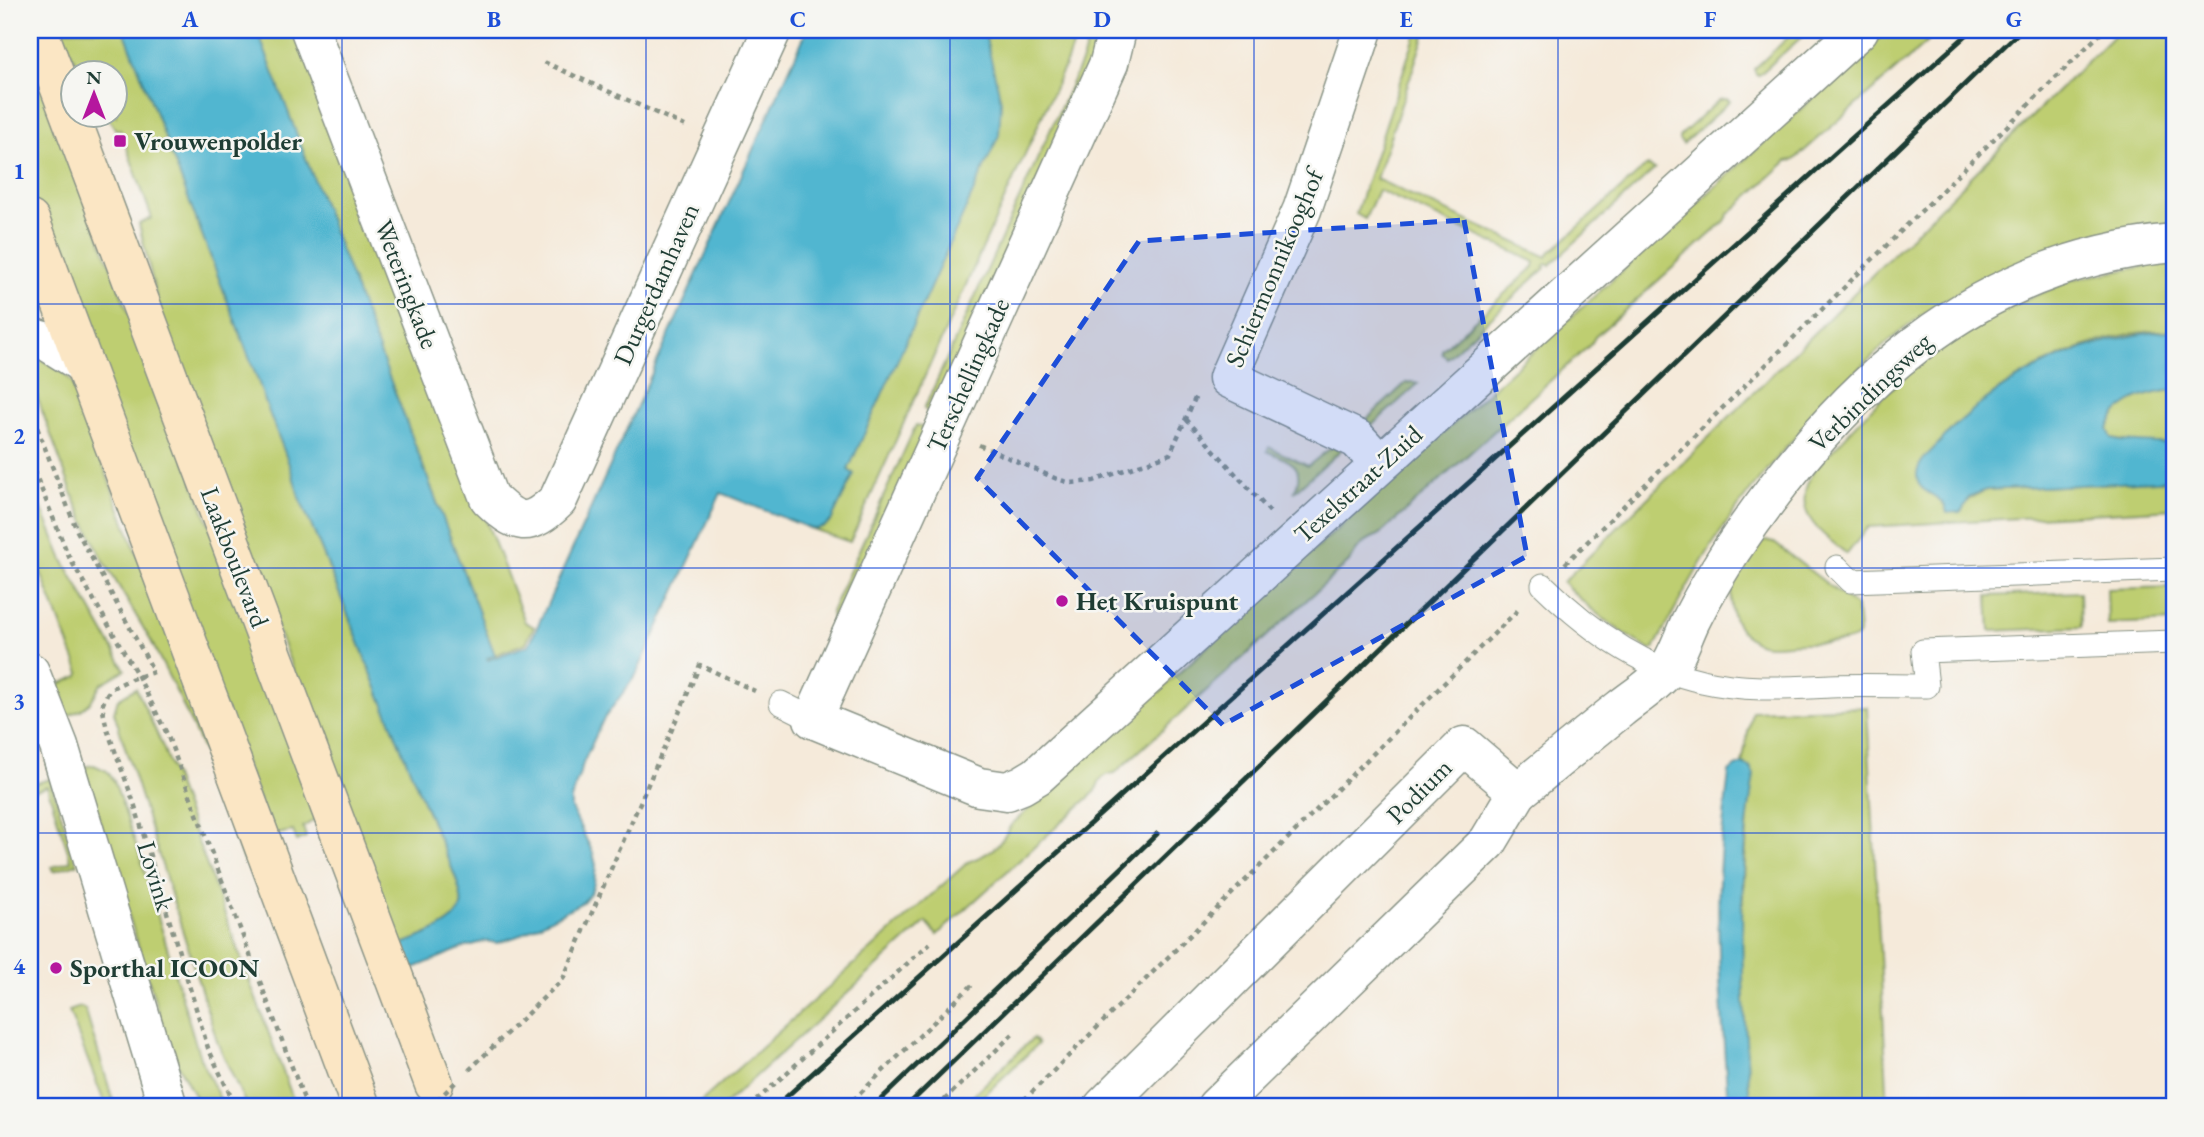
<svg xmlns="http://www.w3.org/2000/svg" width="2204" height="1137" font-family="'EB Garamond',serif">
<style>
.green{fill:#bece71;stroke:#6e8652;stroke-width:2}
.water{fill:#51b6d0;stroke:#387a82;stroke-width:2}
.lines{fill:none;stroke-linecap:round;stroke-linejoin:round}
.lane-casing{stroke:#8a9487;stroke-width:25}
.street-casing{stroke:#8a9487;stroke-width:41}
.secondary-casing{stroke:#8a9487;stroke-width:41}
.path{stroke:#8a9487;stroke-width:4.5;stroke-dasharray:5 5;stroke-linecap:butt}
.lane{stroke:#fff;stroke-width:23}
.street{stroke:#fff;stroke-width:38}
.secondary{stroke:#fbe6c4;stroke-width:38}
.rail{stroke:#1f3d34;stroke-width:5}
.path-bridge{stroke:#8a9487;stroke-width:4.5;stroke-dasharray:5 5;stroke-linecap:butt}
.marked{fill:#1d4ed8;fill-opacity:0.2;stroke:#1d4ed8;stroke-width:5;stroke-dasharray:14 9;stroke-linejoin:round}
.grid{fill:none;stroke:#1d4ed8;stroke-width:2;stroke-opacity:0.55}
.poi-dot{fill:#b5179e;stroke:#f6f6f2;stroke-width:2.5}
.labels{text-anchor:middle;stroke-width:5;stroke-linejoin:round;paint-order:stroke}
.poi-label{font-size:26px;font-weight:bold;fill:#1f3d34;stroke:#f6f6f2;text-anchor:start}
.street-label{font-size:26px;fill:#1f3d34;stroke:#f6f6f2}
.neatline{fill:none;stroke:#1d4ed8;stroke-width:2.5}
.grid-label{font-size:23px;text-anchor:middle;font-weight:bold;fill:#1d4ed8}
</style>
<rect width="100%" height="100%" fill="#f6f6f2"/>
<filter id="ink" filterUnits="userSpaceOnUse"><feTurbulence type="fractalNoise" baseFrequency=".0143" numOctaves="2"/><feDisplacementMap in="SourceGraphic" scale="14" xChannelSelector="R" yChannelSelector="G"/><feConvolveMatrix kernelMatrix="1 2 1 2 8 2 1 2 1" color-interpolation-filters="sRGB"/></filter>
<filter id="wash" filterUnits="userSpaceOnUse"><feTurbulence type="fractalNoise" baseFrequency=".00686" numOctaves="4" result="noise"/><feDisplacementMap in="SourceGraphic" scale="28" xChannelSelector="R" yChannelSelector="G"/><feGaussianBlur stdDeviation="1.57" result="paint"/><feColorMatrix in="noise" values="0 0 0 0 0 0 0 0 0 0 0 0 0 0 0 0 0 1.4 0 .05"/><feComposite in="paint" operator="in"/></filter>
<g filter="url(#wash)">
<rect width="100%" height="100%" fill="#f5eada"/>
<!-- green -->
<g class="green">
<path d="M61,30H124L260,386C271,423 290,458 299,497C347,606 387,718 434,827C441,844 465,891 461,907C456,926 416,938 400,945L169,350L139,224L152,218L120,129L116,130L107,116H116V74L82,73L72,55Z"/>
<polygon points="257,30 298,30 525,622 534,627 526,643 495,655"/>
<polygon points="984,30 1078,30 1067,61 850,542 809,528 825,526 831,521 853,473 848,470 1001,107"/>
<polygon points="1417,30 1426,30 1376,179 1547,257 1550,251 1553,250 1644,168 1648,166 1655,169 1550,265 1548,263 1544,266 1545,268 1447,358 1442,353 1442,350 1534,267 1535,262 1378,190 1365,219 1356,214"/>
<polygon points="1796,30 1806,33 1759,75 1756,74 1754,69"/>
<path d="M1888,30H1935L1928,41L1794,160L1787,161L1729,214L1725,221L1595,337L1591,344L1379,535C1364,540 1357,548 1349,562L1115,773C1104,774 1098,780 1096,791L937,935L926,922L722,1107H695L968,862C991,853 1000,847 1011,825Z"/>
<path d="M2119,30H2174V225C2078,234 1987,266 1909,325C1875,350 1846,383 1817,414C1788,444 1760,477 1735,511C1704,554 1678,602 1654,649L1650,650C1616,629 1590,611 1563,582Z"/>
<polygon points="1087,42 1101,43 934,416 924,409 1083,58"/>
<polygon points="30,55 321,816 303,827 306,837 297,841 293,831 272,835 30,192"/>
<polygon points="1727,99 1730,101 1683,144 1679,140 1679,137 1719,100"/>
<path d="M2174,261V331C2105,328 2018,369 1968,415C1962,420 1952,426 1948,433C1943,440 1937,485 1935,496L1940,498L1946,507L1947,513C1962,506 1971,496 1986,490L2174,480V509L1868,527L1847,554C1817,530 1789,511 1814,470L1885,394L1918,364L1992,314L2074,279Z"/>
<polygon points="30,353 64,373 71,381 253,858 243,860 203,750 181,701 151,641 101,556 76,503 30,378"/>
<polygon points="1412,382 1418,384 1371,426 1366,422 1366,420 1406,383"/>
<path d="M2174,390V444L2137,443L2112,439L2108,429C2117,401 2147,393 2174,390Z"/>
<polygon points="916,425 928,429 840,623 832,619 831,612"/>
<path d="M1333,446L1341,450L1294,492C1307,464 1289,461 1267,451L1269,447L1308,466Z"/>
<polygon points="30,480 63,560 125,670 101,684 90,703 81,710 65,717 54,686 79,676 80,673 33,553 30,552"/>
<path d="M1766,540L1773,542L1857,607L1859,633L1857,637C1843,645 1820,642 1804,643C1791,643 1773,647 1761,644C1751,641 1742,633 1737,624C1719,593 1743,567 1760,542Z"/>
<polygon points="2174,587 2174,621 2108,624 2107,589"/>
<polygon points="2080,592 2081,627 1990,631 1988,596"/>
<polygon points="136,688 163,747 296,1107 247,1107 218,1044 114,712 118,699"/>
<polygon points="1867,707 1888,1107 1750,1107 1743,994 1742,914 1751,768 1742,764 1752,711"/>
<polygon points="94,765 107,771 114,781 140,856 200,1058 224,1107 200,1107 170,1049 83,767"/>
<polygon points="50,779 77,864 54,871 52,867 71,861 47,786 30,792 30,785"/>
<polygon points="80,1007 85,1009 115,1107 106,1107 69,1011"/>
<polygon points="1033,1038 1038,1044 972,1107 961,1107"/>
</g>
<!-- water -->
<g class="water">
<path d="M124,30H257L495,655L487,658L488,660L529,645L807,30H984L1001,101L999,135L848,470L854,474L831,521L825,526L816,529L809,528L721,493L636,675L603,720L584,761L571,799V808L593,853L596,865L594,883L591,892L583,902L518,936L497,943L486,941L465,947L409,970L400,945C417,938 456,926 461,907C465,891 441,844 434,827C387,718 347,606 299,497C290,458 271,423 260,386Z"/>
<path d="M2166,331H2174V390C2147,393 2117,401 2108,429L2112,439L2120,441L2174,444V480L1986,490L1970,496L1961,512L1947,513C1944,491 1916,497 1917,474C1918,462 1930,453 1938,444C1996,378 2080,339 2166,331Z"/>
<path d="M1742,764L1751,768L1754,775C1750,802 1746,828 1744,855C1739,939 1745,1023 1750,1107H1728C1723,1025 1715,941 1720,859C1722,830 1726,801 1729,772L1735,767Z"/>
</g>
</g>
<g filter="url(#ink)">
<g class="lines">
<!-- lane casing -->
<g class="lane-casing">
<g id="lane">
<polyline points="1837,567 1851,581 2174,569"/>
<path d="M1543,585C1587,628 1641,668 1702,681C1745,691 1787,688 1830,686C1862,685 1895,686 1927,686L1923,651L2174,642"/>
<polyline points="781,703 813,719"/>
</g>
</g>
<!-- street casing -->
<g class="street-casing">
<g id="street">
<path d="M310,30L489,498C517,525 528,529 558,500L772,30"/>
<polyline points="1117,30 1109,63 813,719 979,787 1007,791 1022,785 1037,776 1859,30"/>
<polyline points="1363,30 1302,210 1228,378 1357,439 1380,464"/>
<polyline points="30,337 48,342 83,364"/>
<polyline points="30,672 59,746 168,1107"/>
<path d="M1518,792C1552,764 1586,736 1620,709C1635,697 1653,686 1665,672C1676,660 1684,634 1691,620C1703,596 1717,573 1731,551C1839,390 1972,261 2174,243"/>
<polyline points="1103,1107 1464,746 1518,792 1488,842 1216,1107"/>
</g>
</g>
<!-- secondary casing -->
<g class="secondary-casing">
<g id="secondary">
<polyline points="38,30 434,1084"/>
<polyline points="30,220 361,1107"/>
</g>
</g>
<!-- path -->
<g class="path">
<polyline points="544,62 685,126"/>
<polyline points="30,409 77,531 153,670"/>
<polyline points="1186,419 1270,512"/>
<polyline points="979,445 1057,479 1071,483 1094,481 1170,454 1196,396"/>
<polyline points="30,461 69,557 138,676 167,734 307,1107"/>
<polyline points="1565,564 2104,30"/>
<polyline points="154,672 131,679 112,688 107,694 102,706 107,729 134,803 208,1048 236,1107"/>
<polyline points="469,1070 563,979 700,665 755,691"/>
<polyline points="749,1107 930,943"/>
<polyline points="846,1107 972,985"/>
<polyline points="937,1107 1014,1033"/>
<polyline points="1017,1107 1521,607"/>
</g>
<!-- lane -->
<use href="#lane" class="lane"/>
<!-- street -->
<use href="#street" class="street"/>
<!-- secondary -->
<use href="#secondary" class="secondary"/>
<!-- rail -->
<g class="rail">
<polyline points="775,1107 1972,30"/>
<polyline points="873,1107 1157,834"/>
<polyline points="906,1107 2021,30"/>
</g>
<!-- path-bridge -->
<polyline class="path-bridge" points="430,1107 456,1082"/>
</g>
</g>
<!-- marked area -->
<path class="marked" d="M1464,220L1527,556L1223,725L977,478L1139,241Z"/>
<!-- grid -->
<path class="grid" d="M342,30V1107M646,30V1107M950,30V1107M1254,30V1107M1558,30V1107M1862,30V1107M30,304H2174M30,568H2174M30,833H2174"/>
<!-- markers -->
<g class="poi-dot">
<rect x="113" y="134" width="14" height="14" rx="3.5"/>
<circle cx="1062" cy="601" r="7"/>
<circle cx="56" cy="968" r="7"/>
</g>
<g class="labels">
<!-- poi labels -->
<g class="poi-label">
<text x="134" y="150">Vrouwenpolder</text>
<text x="1076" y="610">Het Kruispunt</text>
<text x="70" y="977">Sporthal ICOON</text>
</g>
<!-- street labels -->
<g class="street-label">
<text transform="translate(1274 268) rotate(-67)" y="9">Schiermonnikooghof</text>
<text transform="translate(407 284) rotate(69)" y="9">Weteringkade</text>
<text transform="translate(656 284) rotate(-66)" y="9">Durgerdamhaven</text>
<text transform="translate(968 375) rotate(-66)" y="9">Terschellingkade</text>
<text transform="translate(1870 392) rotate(-44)" y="9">Verbindingsweg</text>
<text transform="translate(1358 484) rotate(-42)" y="9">Texelstraat-Zuid</text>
<text transform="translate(235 557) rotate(69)" y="9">Laakboulevard</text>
<text transform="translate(1419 791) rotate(-45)" y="9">Podium</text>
<text transform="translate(156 876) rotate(73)" y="9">Lovink</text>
</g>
</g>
<!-- margin -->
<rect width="2204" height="1137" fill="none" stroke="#f6f6f2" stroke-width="77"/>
<!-- north arrow -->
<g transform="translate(94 94)"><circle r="33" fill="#f6f6f2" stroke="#a0aca6" stroke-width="2"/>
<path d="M0-5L12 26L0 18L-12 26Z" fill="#b5179e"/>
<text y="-10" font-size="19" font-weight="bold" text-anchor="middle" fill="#1f3d34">N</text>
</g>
<rect x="38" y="38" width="2128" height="1060" class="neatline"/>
<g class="grid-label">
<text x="190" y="27">A</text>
<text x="494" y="27">B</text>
<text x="798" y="27">C</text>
<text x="1102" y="27">D</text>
<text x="1406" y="27">E</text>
<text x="1710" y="27">F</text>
<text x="2014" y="27">G</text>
<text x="19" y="179">1</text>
<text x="19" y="444">2</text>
<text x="19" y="709">3</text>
<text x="19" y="974">4</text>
</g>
</svg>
